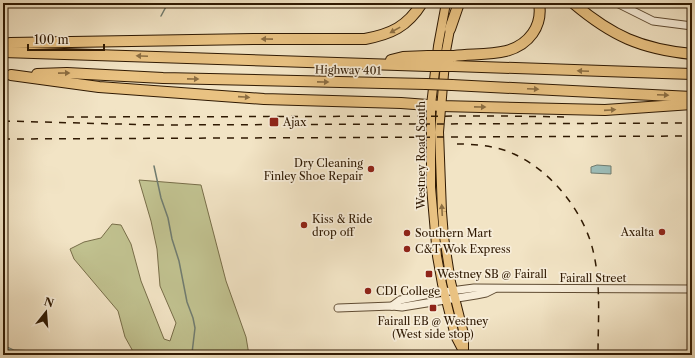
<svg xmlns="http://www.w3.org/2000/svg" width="695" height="358" font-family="'Libre Caslon Text',serif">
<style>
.green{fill:#c1c290;stroke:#786e49}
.water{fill:#9cbeba;stroke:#707c70}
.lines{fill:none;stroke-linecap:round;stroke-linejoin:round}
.stream{stroke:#707c70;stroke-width:1.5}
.minor-casing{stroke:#604c33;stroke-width:9}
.major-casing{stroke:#2f1902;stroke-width:10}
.highway-casing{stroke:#2f1902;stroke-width:12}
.minor{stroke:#f7edd9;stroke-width:7}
.major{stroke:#e9c282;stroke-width:8}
.highway{stroke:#e9c282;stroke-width:10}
.rail{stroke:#2f1902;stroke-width:1.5;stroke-dasharray:7 7;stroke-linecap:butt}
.highway-bridge-casing{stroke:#2f1902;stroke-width:12;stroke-linecap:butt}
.highway-bridge{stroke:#e9c282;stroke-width:10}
.oneway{fill:#8c6e42}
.poi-dot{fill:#8f2418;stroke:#f7edd9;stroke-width:1.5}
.labels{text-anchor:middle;stroke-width:3.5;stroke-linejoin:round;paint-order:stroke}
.street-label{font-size:11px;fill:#2f1902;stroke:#f7edd9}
.poi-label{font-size:11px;fill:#2f1902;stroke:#f7edd9;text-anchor:start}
</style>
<rect width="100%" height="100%" fill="#f2e4c5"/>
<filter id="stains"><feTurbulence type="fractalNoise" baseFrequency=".005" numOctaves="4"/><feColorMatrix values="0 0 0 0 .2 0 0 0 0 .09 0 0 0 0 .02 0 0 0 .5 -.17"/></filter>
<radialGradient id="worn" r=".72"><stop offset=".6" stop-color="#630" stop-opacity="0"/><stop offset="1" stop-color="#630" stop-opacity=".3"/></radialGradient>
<!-- green -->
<polygon class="green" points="139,180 201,185 226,281 246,337 249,355 135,355 125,337 118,311 74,259 70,249 84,242 101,238 112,224 121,225 131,244 141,281 164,339 170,341 176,323 160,286 157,249 151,221"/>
<!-- water -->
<g class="water">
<polygon points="597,165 611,166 611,174 591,173 591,167"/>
<polygon points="3,345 14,350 63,352 72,355 3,355"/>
</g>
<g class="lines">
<!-- stream -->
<g class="stream">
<polyline points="161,16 168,3"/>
<polyline points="154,166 161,198 168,218 172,239 179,261 187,302 193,318 195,328 192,353"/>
</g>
<!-- minor casing -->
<g class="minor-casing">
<g id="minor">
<polyline points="617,3 653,21 692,26"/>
<polyline points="392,306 400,300 435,293 474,288 692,289"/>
<polyline points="338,308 392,306 402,307 476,295 486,293 494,289"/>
</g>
</g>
<!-- major casing -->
<g class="major-casing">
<g id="major">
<polyline points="446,3 438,46 431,105 431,187 437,256 442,284 455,336 465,355"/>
<polyline points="451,24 446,51 439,132 442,212 444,237 451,282 464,334 464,351"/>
</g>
</g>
<!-- highway casing -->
<g class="highway-casing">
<g id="highway">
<path d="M573,3C612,36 641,49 692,54"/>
<polyline points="450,29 459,3"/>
<path d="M3,45L10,43L253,39H365C391,34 407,27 422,3"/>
<polyline points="3,52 428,66"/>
<path d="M454,56C471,54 490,55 506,51C529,45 543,26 539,3"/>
<polyline points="391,60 403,57 428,56"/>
<polyline points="453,66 692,74"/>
<polyline points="37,74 67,73 163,78 426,84"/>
<polyline points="11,75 99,87 264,99 401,103 441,106 605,110 692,104"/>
<polyline points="452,85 692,97"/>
</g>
</g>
<!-- minor -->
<use href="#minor" class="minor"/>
<!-- major -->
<use href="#major" class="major"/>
<!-- highway -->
<use href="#highway" class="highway"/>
<!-- rail -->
<g class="rail">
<polyline points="67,117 502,116 569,117"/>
<polyline points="3,121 156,125 692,123"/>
<polyline points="3,139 692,136"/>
<path d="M457,144C476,144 497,146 514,154C552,171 586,214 594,255C601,287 598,322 598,355"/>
</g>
<!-- highway-bridge casing -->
<g class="highway-bridge-casing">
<g id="highway-bridge">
<polyline points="428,56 454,56"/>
<polyline points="428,66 453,66"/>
<polyline points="426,84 452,85"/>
</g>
</g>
<!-- highway-bridge -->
<use href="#highway-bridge" class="highway-bridge"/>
</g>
<!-- one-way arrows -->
<defs><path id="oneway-solid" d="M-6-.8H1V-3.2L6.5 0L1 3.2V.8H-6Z"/></defs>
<g class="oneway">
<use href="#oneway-solid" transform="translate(395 30) rotate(151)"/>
<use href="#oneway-solid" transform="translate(267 39) rotate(-179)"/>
<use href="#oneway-solid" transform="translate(142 56) rotate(-178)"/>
<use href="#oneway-solid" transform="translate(583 71) rotate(-178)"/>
<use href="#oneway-solid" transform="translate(64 73) rotate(-1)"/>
<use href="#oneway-solid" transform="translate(193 79) rotate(1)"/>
<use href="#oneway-solid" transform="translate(323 82) rotate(1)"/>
<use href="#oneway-solid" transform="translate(533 89) rotate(3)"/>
<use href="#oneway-solid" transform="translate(663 95) rotate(3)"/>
<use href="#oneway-solid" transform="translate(244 97) rotate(4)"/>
<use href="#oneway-solid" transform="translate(480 107) rotate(1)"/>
<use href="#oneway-solid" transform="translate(610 110) rotate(-4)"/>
<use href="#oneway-solid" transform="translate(442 210) rotate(-93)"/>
</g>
<!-- markers -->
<g class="poi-dot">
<rect x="269" y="117" width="10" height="10" rx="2"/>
<circle cx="371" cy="169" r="4"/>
<circle cx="304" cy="225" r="4"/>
<circle cx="662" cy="232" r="4"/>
<circle cx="407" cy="233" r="4"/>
<circle cx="407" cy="249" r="4"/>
<rect x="425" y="270" width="8" height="8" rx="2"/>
<circle cx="368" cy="291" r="4"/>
<rect x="429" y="304" width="8" height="8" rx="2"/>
</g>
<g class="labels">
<!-- street labels -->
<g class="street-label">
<text transform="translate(348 70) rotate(1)" y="4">Highway 401</text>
<text transform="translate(421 155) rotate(-90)" y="4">Westney Road South</text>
<text x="593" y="282">Fairall Street</text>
</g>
<!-- poi labels -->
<g class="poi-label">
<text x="283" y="126">Ajax</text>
<text x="363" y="167" text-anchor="end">Dry Cleaning<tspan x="363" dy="13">Finley Shoe Repair</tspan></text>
<text x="312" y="223">Kiss &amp; Ride<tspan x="312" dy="13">drop off</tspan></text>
<text x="654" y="236" text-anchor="end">Axalta</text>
<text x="415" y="237">Southern Mart</text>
<text x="415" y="253">C&amp;T Wok Express</text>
<text x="437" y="278">Westney SB @ Fairall</text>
<text x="376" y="295">CDI College</text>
<text x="433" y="325" text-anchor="middle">Fairall EB @ Westney<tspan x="433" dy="13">(West side stop)</tspan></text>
</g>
</g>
<!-- margin -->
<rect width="695" height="358" fill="none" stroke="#f2e4c5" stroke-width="16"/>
<rect x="4" y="4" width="687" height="350" fill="none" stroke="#2f1902" stroke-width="2"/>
<rect x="8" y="8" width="679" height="342" fill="none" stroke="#2f1902"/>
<!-- north arrow -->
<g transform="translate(46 312) rotate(17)" stroke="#f7edd9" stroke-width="3" paint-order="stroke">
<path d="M0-3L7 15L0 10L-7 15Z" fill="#2f1902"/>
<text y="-6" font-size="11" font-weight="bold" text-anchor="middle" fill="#2f1902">N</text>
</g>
<!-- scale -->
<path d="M28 44v6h76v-6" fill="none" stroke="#2f1902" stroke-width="2"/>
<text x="34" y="44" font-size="12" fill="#2f1902" stroke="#f7edd9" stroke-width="3" paint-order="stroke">100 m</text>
<rect width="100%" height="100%" filter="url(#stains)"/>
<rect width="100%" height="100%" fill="url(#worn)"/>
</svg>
